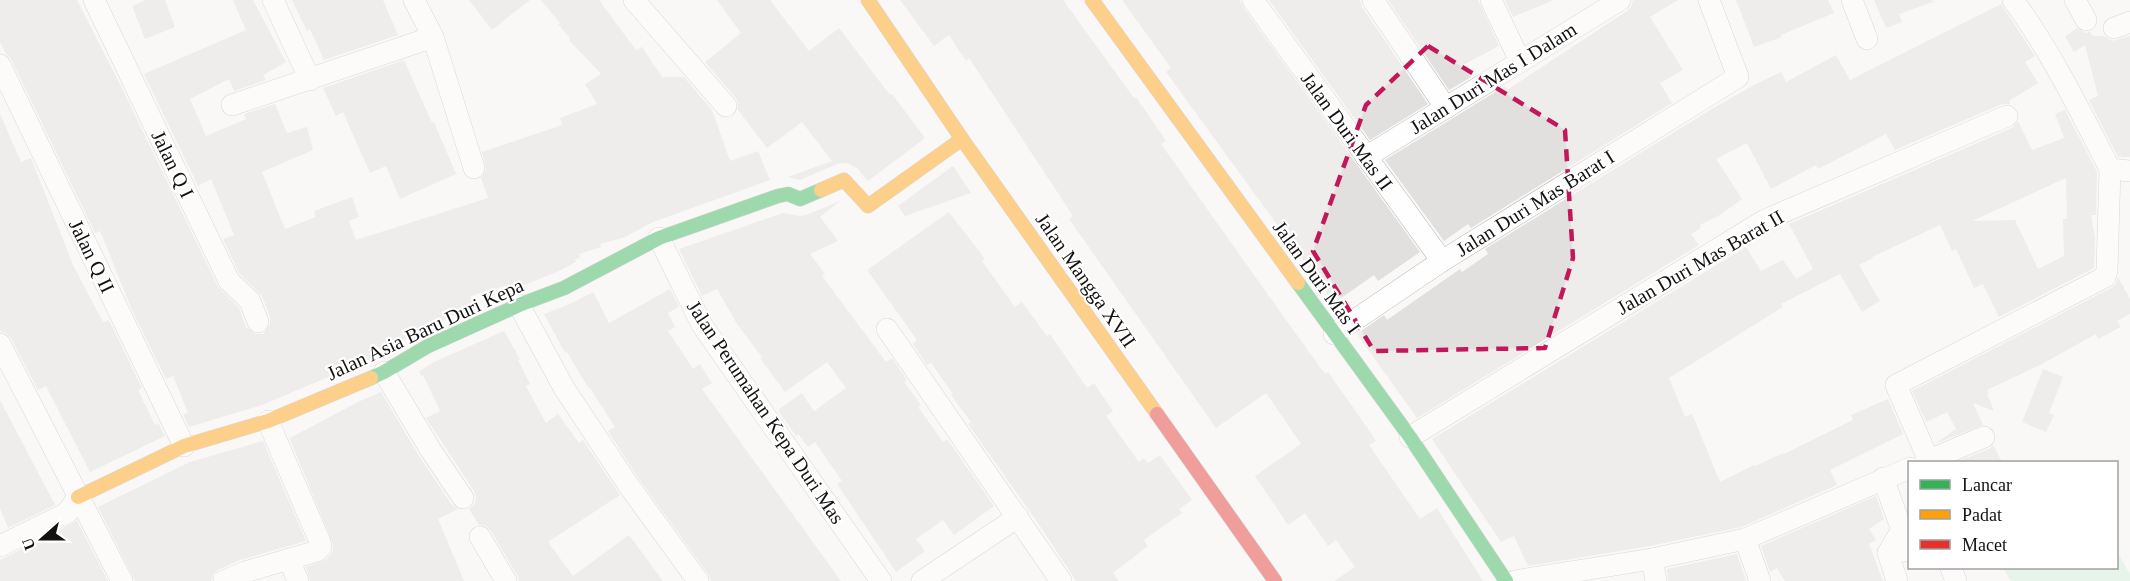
<svg xmlns="http://www.w3.org/2000/svg" width="2130" height="581" font-family="Georgia,serif">
<style>
.green{fill:#ceefda}
.building{fill:#e1e0df;fill-rule:evenodd}
.lines{fill:none;stroke-linecap:round;stroke-linejoin:round}
.street-casing{stroke:#b4b3b1;stroke-width:22}
.fast-casing{stroke:#b4b3b1;stroke-width:15}
.slow-casing{stroke:#b4b3b1;stroke-width:15}
.jam-casing{stroke:#b4b3b1;stroke-width:15}
.street{stroke:#fefefe;stroke-width:21}
.fast{stroke:#30b455;stroke-width:14}
.slow{stroke:#ff9f0a;stroke-width:14}
.jam{stroke:#e5322d;stroke-width:14}
.marked{fill:none;stroke:#c2185b;stroke-width:4.5;stroke-dasharray:12 8;stroke-linejoin:round}
.labels{text-anchor:middle;stroke-width:4.5;stroke-linejoin:round;paint-order:stroke}
.street-label{font-size:20px;fill:#131211;stroke:#fff}
</style>
<rect width="100%" height="100%" fill="#f9f8f6"/>
<!-- green -->
<polygon class="green" points="2117,551 2130,574 2130,581 2011,581 2003,568 2116,568"/>
<!-- building -->
<g class="building">
<polygon points="0,0 77,0 120,84 218,287 239,308 246,327 255,334 263,334 270,325 270,317 262,296 239,273 223,239 234,235 211,179 198,186 144,74 246,30 233,0 253,0 286,62 263,75 266,80 234,91 229,79 190,99 206,136 246,119 244,114 275,104 287,133 307,127 313,150 262,172 285,229 316,217 314,211 352,197 359,217 349,221 356,240 488,198 481,178 486,170 482,152 562,125 560,118 597,104 585,84 601,74 569,40 570,38 558,24 560,23 541,0 599,0 636,50 642,47 662,77 684,77 712,110 730,161 758,151 770,180 653,222 625,237 600,244 601,247 579,254 580,258 575,259 576,262 557,272 511,290 509,285 470,296 475,306 421,330 376,357 262,405 189,427 183,414 188,413 173,376 166,379 132,310 100,231 95,233 11,59 6,54 0,42"/>
<polygon points="146,0 165,0 175,27 145,39 132,6"/>
<polygon points="292,0 383,0 398,35 324,60 310,29 307,31"/>
<polygon points="469,0 530,0 492,30"/>
<polygon points="717,0 770,0 809,51 839,28 890,95 892,94 925,138 868,181 857,168 847,163 837,164 800,180 788,177 832,161 802,122 767,148 738,110 738,103 736,98 705,62 741,33"/>
<polygon points="900,0 1063,0 1134,98 1136,97 1166,141 1161,144 1286,320 1325,374 1328,372 1357,413 1376,441 1369,445 1420,519 1437,508 1483,581 1334,581 1355,567 1336,540 1328,546 1305,513 1288,525 1255,476 1301,444 1266,393 1216,428 1069,219 1073,216 969,58 966,61 949,35 934,46"/>
<polygon points="1122,0 1240,0 1243,7 1420,252 1378,281 1374,275 1334,303 1166,72 1171,68"/>
<polygon points="1269,0 1360,0 1362,7 1428,104 1370,140"/>
<polygon points="1388,0 1478,0 1499,46 1463,65 1471,77 1449,90"/>
<polygon points="1505,0 1554,0 1513,17"/>
<polygon points="1633,0 1678,0 1650,17 1683,70 1660,83 1672,103 1471,228 1468,224 1444,241 1385,160 1505,86 1507,90 1627,11 1631,7"/>
<polygon points="1736,0 1828,0 1834,13 1781,35 1782,37 1754,47"/>
<polygon points="1874,0 1932,0 1933,2 1899,14 1902,22 1886,28"/>
<polygon points="2001,4 2035,56 2025,62 2038,83 2009,101 2010,104 2002,104 1895,150 1886,134 1818,169 1816,165 1771,189 1747,143 1716,159 1742,199 1720,215 1700,225 1701,228 1691,234 1699,245 1417,418 1357,334 1384,315 1387,320 1460,269 1462,272 1488,254 1485,249 1710,110 1756,84 1781,72 1786,82 1836,55 1850,80"/>
<polygon points="2077,28 2085,33 2090,32 2093,36 2104,36 2112,41 2130,36 2130,157 2118,157 2089,100 2098,96 2085,45 2074,52 2065,37"/>
<polygon points="404,60 432,123 434,122 456,174 400,199 386,166 370,173 343,112 336,116 323,88"/>
<path d="M2065,110L2097,172L2096,215H2091L2095,238L2094,268L1999,317L1983,284L1974,288L1956,249L1952,251L1940,225L1872,257L1873,258L1859,265L1880,301L1862,312L1840,274L1781,304L1783,307L1669,378L1685,417L1692,414L1720,482L1754,465L1755,466L1783,453L1784,454L1853,420L1851,415L1888,399L1903,434L1830,470L1837,485L1741,527L1650,546L1528,566L1514,536L1501,542L1432,439L1746,247L1761,271L1783,260L1796,279L1813,269L1789,224L2012,128L2018,121L2032,150L2064,138L2055,114ZM2066,178L2067,219H2063L2064,256L2038,269L2015,220L1972,221Z"/>
<polygon points="0,114 21,162 31,158 73,265 103,322 109,320 142,388 138,390 155,425 159,424 165,436 90,472 46,386 38,390 11,338 6,333 0,331"/>
<polygon points="953,166 971,193 905,216 898,206"/>
<polygon points="840,201 820,217 838,241 810,254 825,274 822,276 886,362 892,358 907,380 904,382 921,405 918,407 943,442 947,439 994,506 954,535 943,520 916,539 925,551 896,572 837,484 842,481 815,442 808,447 798,434 796,436 778,410 802,393 814,411 846,388 827,362 785,392 760,358 762,357 737,324 717,289 702,296 679,249 783,213 800,216 806,215"/>
<polygon points="949,212 985,259 982,261 1015,307 1022,302 1047,336 1050,334 1087,388 1094,383 1113,411 1106,416 1139,462 1144,458 1148,463 1160,455 1192,500 1179,509 1182,513 1144,540 1148,546 1113,573 1119,581 1076,581 1040,526 968,424 971,422 951,395 953,394 931,363 927,365 913,344 917,340 867,270"/>
<polygon points="2118,277 2130,299 2130,314 2117,321 2121,327 2098,339 2096,334 2040,365 1987,390 1989,393 1987,394 1994,411 1973,403 1983,425 1935,444 1956,429 1947,412 1926,422 1912,391 2111,288 2115,285"/>
<polygon points="670,289 679,307 668,313 675,327 668,331 693,369 700,364 712,383 702,389 841,581 711,581 708,574 639,479 608,431 615,427 590,388 589,389 567,352 565,353 544,314 570,304 593,292 609,323"/>
<polygon points="504,331 520,359 518,360 530,384 526,386 546,423 558,414 579,443 583,440 620,495 548,542 573,576 629,535 663,581 519,581 517,575 491,531 486,526 479,525 469,509 475,503 476,497 474,491 426,418 440,411 423,375 421,376 419,371 436,361"/>
<polygon points="2043,369 2063,377 2049,413 2054,415 2046,432 2022,422"/>
<polygon points="381,392 419,456 452,505 458,509 438,519 464,581 310,581 306,567 326,560 333,551 333,544 287,432 290,438 360,401"/>
<polygon points="0,400 55,505 8,528 0,508"/>
<polygon points="263,441 306,541 240,560 218,570 214,574 211,581 135,581 98,507 190,462"/>
<polygon points="1993,445 2002,462 1956,462 1989,449"/>
<polygon points="1876,496 1884,519 1869,529 1876,540 1869,544 1883,581 1785,581 1777,568 1770,572 1761,546"/>
<polygon points="77,521 108,581 0,581 0,560"/>
<polygon points="1737,554 1746,581 1668,581 1667,569"/>
</g>
<g class="lines">
<!-- street casing -->
<g class="street-casing">
<g id="street">
<polyline points="94,0 229,281 250,301 258,322"/>
<polyline points="273,0 310,80"/>
<polyline points="414,0 433,37 474,168"/>
<polyline points="634,0 726,106"/>
<polyline points="1253,0 1442,261"/>
<polyline points="1373,0 1446,108"/>
<polyline points="1491,0 1520,61"/>
<polyline points="1852,0 1867,39"/>
<path d="M2013,0C2052,53 2080,111 2110,169L2130,171"/>
<polyline points="2075,0 2086,20"/>
<polyline points="2114,28 2130,22"/>
<polyline points="0,65 184,446"/>
<polyline points="232,105 433,37"/>
<polyline points="1366,157 1620,0"/>
<polyline points="659,238 702,325 881,581"/>
<polyline points="519,305 564,388 629,486 698,581"/>
<polyline points="887,329 1061,581"/>
<polyline points="1334,334 1442,261 1738,77 1709,0"/>
<polyline points="0,344 122,581"/>
<polyline points="384,372 430,449 463,498"/>
<polyline points="1410,437 1765,220 2007,116"/>
<polyline points="1929,461 1896,385 2105,277 2107,270 2110,169"/>
<polyline points="1925,462 1984,437"/>
<polyline points="1883,478 1900,525 1901,531 1888,553 1897,581"/>
<polyline points="480,537 506,581"/>
<polyline points="1745,539 1760,581"/>
<polyline points="0,546 67,513 78,497"/>
<polyline points="1888,553 1910,550"/>
<polyline points="289,559 298,581"/>
<polyline points="1652,559 1656,581"/>
<polyline points="1951,568 1956,581"/>
<polyline points="224,581 245,572 317,551 321,547 320,542 268,421"/>
<polyline points="922,581 1018,517"/>
<polyline points="1514,581 1652,559 1745,539 1910,468"/>
</g>
</g>
<!-- fast casing -->
<g class="fast-casing">
<g id="fast">
<polyline points="1298,283 1410,437 1506,581"/>
<polyline points="371,378 384,372 428,346 519,305 564,288 659,238 778,196 788,194 800,199 821,190"/>
</g>
</g>
<!-- slow casing -->
<g class="slow-casing">
<g id="slow">
<polyline points="868,0 962,139 1157,414"/>
<polyline points="1092,0 1298,283"/>
<polyline points="821,190 844,180 868,206 962,139"/>
<polyline points="78,497 184,446 268,421 371,378"/>
</g>
</g>
<!-- jam casing -->
<g class="jam-casing">
<polyline id="jam" points="1157,414 1275,581"/>
</g>
<!-- street -->
<use href="#street" class="street"/>
<!-- fast -->
<use href="#fast" class="fast"/>
<!-- slow -->
<use href="#slow" class="slow"/>
<!-- jam -->
<use href="#jam" class="jam"/>
</g>
<!-- marked area -->
<path d="M0 0H2130V581H0ZM1428,46L1565,130L1573,258L1545,348L1374,351L1313,251L1366,105Z" fill="#f9f8f6" fill-opacity=".55" fill-rule="evenodd"/>
<path class="marked" d="M1428,46L1565,130L1573,258L1545,348L1374,351L1313,251L1366,105Z"/>
<g class="labels">
<!-- street labels -->
<g class="street-label">
<text transform="translate(1493 78) rotate(-32)" y="7">Jalan Duri Mas I Dalam</text>
<text transform="translate(1347 131) rotate(54)" y="7">Jalan Duri Mas II</text>
<text transform="translate(173 164) rotate(64)" y="7">Jalan Q I</text>
<text transform="translate(1535 203) rotate(-32)" y="7">Jalan Duri Mas Barat I</text>
<text transform="translate(92 256) rotate(64)" y="7">Jalan Q II</text>
<text transform="translate(1700 262) rotate(-30)" y="7">Jalan Duri Mas Barat II</text>
<text transform="translate(1317 277) rotate(54)" y="7">Jalan Duri Mas I</text>
<text transform="translate(1086 280) rotate(55)" y="7">Jalan Mangga XVII</text>
<text transform="translate(425 329) rotate(-25)" y="7">Jalan Asia Baru Duri Kepa</text>
<text transform="translate(766 412) rotate(56)" y="7">Jalan Perumahan Kepa Duri Mas</text>
</g>
</g>
<!-- legend -->
<rect x="1908" y="461" width="210" height="108" fill="#ffffff" stroke="#a1a0a0" stroke-width="1.5"/>
<rect x="1920" y="480" width="30" height="9" fill="#30b455" stroke="#a1a0a0" stroke-width="1.5"/>
<text x="1962" y="491" font-size="18" fill="#131211">Lancar</text>
<rect x="1920" y="510" width="30" height="9" fill="#ff9f0a" stroke="#a1a0a0" stroke-width="1.5"/>
<text x="1962" y="521" font-size="18" fill="#131211">Padat</text>
<rect x="1920" y="540" width="30" height="9" fill="#e5322d" stroke="#a1a0a0" stroke-width="1.5"/>
<text x="1962" y="551" font-size="18" fill="#131211">Macet</text>
<!-- north arrow -->
<g transform="translate(42 539) rotate(249)" stroke="#ffffff" stroke-width="4.5" paint-order="stroke">
<path d="M0-4.5L10 22L0 15L-10 22Z" fill="#131211"/>
<text y="-9" font-size="16" font-weight="bold" text-anchor="middle" fill="#131211">U</text>
</g>
</svg>
